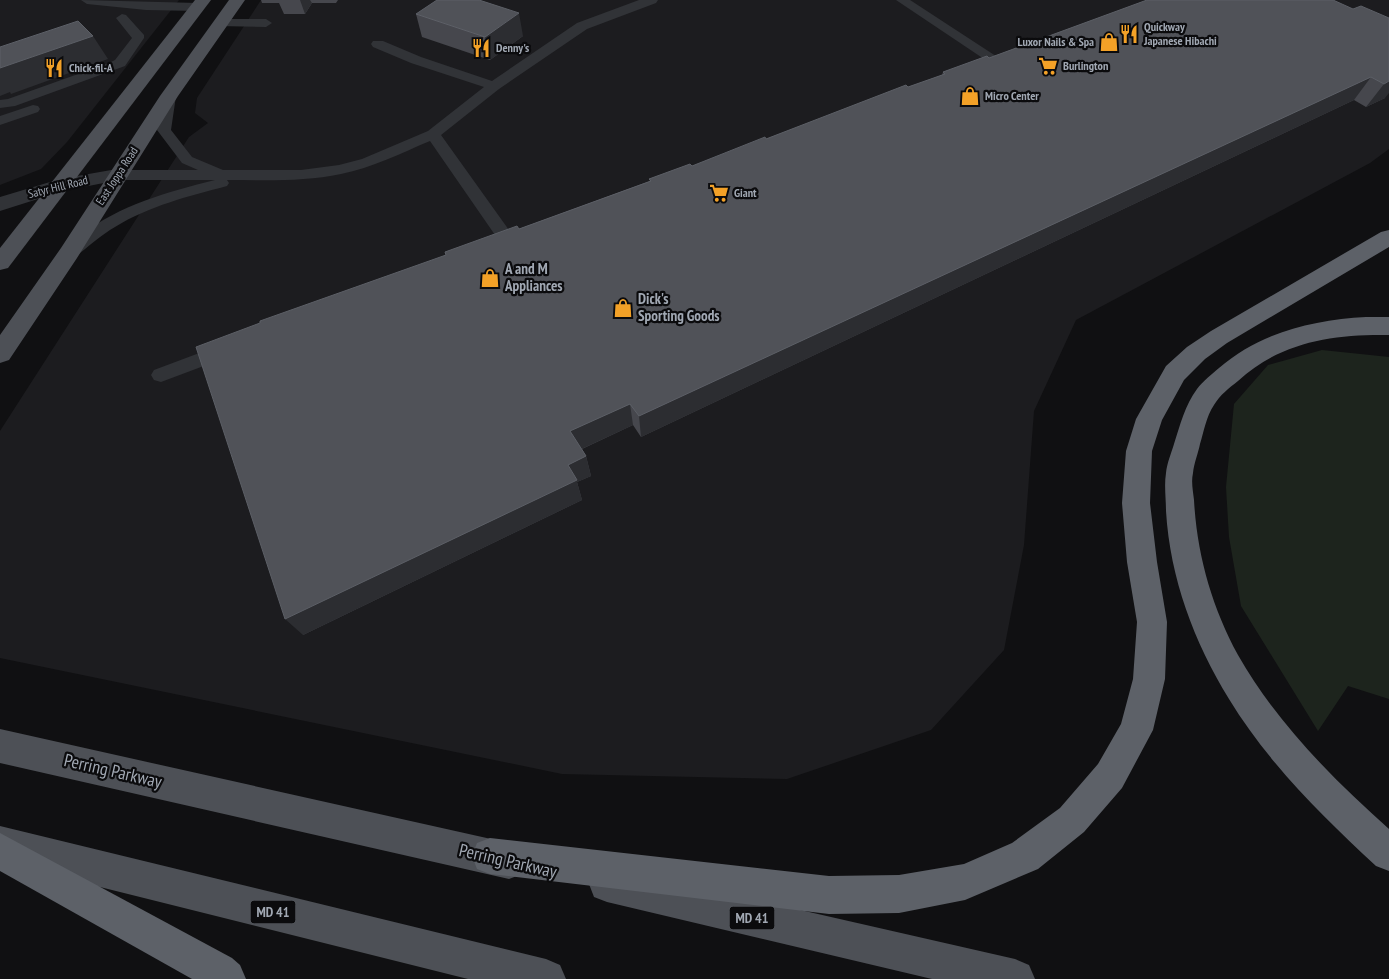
<svg xmlns="http://www.w3.org/2000/svg" width="1389" height="979" font-family="'PT Sans Narrow',sans-serif">
<style>
.built{fill:#1c1c1f}
.green{fill:#1d241d}
.lines{fill:none;stroke-linecap:round;stroke-linejoin:round}
.service{fill:#313337;fill-rule:evenodd}
.minor{fill:#313337;fill-rule:evenodd}
.primary{fill:#4d5056;fill-rule:evenodd}
.motorway{fill:#5d6168;fill-rule:evenodd}
.wall{fill:#46474d}
.shaded-wall{fill:#2c2d31}
.building{fill:#505258;stroke:#5c5f66}
.labels{text-anchor:middle;stroke-width:4.5;stroke-linejoin:round;paint-order:stroke}
.far-poi-label{font-size:12px;font-weight:bold;fill:#a1a8b3;stroke:#0b0b0d;text-anchor:start}
.far-street-label{font-size:12px;fill:#a1a8b3;stroke:#0b0b0d}
.shield{fill:#0b0b0d;stroke:#747981;stroke-width:1}
.shield-label{font-size:14px;font-weight:bold;fill:#a1a8b3}
.poi-label{font-size:15px;font-weight:bold;fill:#a1a8b3;stroke:#0b0b0d;text-anchor:start}
.near-street-label{font-size:18px;fill:#a1a8b3;stroke:#0b0b0d}
</style>
<rect width="100%" height="100%" fill="#101012"/>
<!-- built -->
<g class="built">
<polygon points="0,0 179,0 67,142 41,169 0,185"/>
<polygon points="261,0 1389,0 1389,149 1370,163 1076,320 1034,411 1024,545 1004,650 931,730 787,779 562,774 0,658 0,431 189,137 208,123 195,113 197,98"/>
</g>
<!-- green -->
<polygon class="green" points="1322,350 1389,357 1389,699 1348,686 1318,731 1241,606 1229,537 1226,487 1234,404 1268,365"/>
<g class="lines">
<!-- service -->
<g class="service">
<polygon points="81,0 198,3 204,7 198,11 146,10 87,4"/>
<path d="M639,0H658L656,3L587,29L499,89L441,135L516,240L518,244L516,248L510,250L504,248L430,141C401,153 372,168 341,174C304,182 265,180 227,180L229,183L227,186C189,196 149,206 115,227C101,235 88,247 75,257L69,259L63,257L61,253C65,246 74,241 81,235C120,205 167,192 215,180H117L112,178L109,175L112,172L117,170H198L182,163L157,130L164,93L169,92L176,96L171,130L192,157L223,170H301L339,165L362,159L428,131L484,87L411,63L373,47L371,44L373,41H383L421,57L492,81L577,23Z"/>
<polygon points="896,0 910,0 1005,62 998,66 993,65"/>
<polygon points="122,14 126,15 144,35 144,38 125,66 15,106 0,108 0,100 8,99 109,63 115,60 132,38 116,18"/>
<polygon points="221,19 266,19 272,23 266,27 217,26 215,23 217,20"/>
<polygon points="33,105 38,106 40,109 38,112 0,125 0,116"/>
<polygon points="226,343 233,345 235,350 233,355 161,382 154,380 151,375 154,370"/>
</g>
<!-- minor -->
<polygon class="minor" points="117,169 124,171 127,175 124,179 63,191 0,211 0,197 60,179"/>
<!-- primary -->
<g class="primary">
<polygon points="195,0 211,0 8,268 0,270 0,248"/>
<polygon points="229,0 245,0 178,96 77,258 9,360 0,363 0,335 61,248 160,96"/>
<polygon points="0,729 509,843 522,848 527,861 522,874 509,879 0,763"/>
<polygon points="0,826 546,959 560,965 566,979 468,979 0,862"/>
<polygon points="607,866 1015,959 1029,965 1035,979 932,979 607,902 594,897 589,884 594,871"/>
</g>
<!-- motorway -->
<g class="motorway">
<polygon points="1389,230 1389,247 1227,343 1205,359 1184,380 1162,420 1152,451 1150,503 1157,562 1167,622 1165,679 1153,730 1122,788 1084,832 1038,869 965,900 899,913 829,914 490,874 477,869 472,856 477,843 490,838 829,876 899,875 964,864 1012,843 1060,808 1098,764 1121,724 1133,679 1137,622 1127,562 1122,503 1126,451 1136,419 1166,366 1187,347 1211,331 1381,232"/>
<path d="M1366,317H1389V335C1333,334 1280,342 1238,381C1229,388 1220,395 1214,405C1206,417 1204,431 1200,444C1198,454 1194,463 1193,473C1191,482 1193,491 1194,500C1197,555 1212,607 1238,655C1276,722 1332,778 1389,829V871L1376,866C1322,816 1268,763 1229,699C1194,642 1170,578 1166,511C1166,499 1164,485 1166,473C1167,463 1171,454 1174,444C1180,425 1185,405 1197,389C1203,381 1212,374 1219,368C1261,332 1313,320 1366,317Z"/>
<polygon points="0,833 232,958 240,965 246,979 192,979 0,871"/>
</g>
</g>
<!-- wall -->
<g class="wall">
<polygon points="261,0 338,0 336,3 312,3 305,14 284,14 279,3 262,3"/>
<polygon points="1353,9 1389,18 1385,98 1366,107 1354,100 641,437 633,425 582,449 586,456 591,476 577,482 582,500 303,635 446,255 445,252 519,229 650,181 649,179 692,166 942,75 943,72 989,58"/>
<polygon points="416,14 523,36 490,60 422,37"/>
</g>
<!-- shaded-wall -->
<g class="shaded-wall">
<polygon points="300,0 310,0 312,3 305,14"/>
<polygon points="519,13 523,36 490,60 485,37"/>
<polygon points="93,36 108,59 11,94 10,92 0,96 0,68"/>
<polygon points="1389,69 1389,93 1385,98 1366,107 1384,84"/>
<polygon points="1371,77 1354,100 641,437 639,416"/>
<polygon points="630,404 633,425 575,452 570,431"/>
<polygon points="586,456 591,476 577,482 582,500 303,635 285,619 568,465"/>
</g>
<!-- building -->
<g class="building">
<polygon points="437,0 479,0 519,13 485,37 416,14"/>
<polygon points="1147,0 1333,0 1353,9 1361,6 1389,18 1389,81 1384,84 1371,77 639,416 630,404 570,431 586,456 568,465 577,480 285,619 196,347 260,323 260,321 446,255 445,252 517,226 519,229 651,181 649,179 690,164 692,166 765,137 766,139 906,85 908,87 945,74 943,72 987,56 989,58"/>
<polygon points="78,21 93,36 0,68 0,47"/>
</g>
<!-- icons -->
<defs>
<g id="restaurant-bare" transform="scale(1.5)"><path d="M-5-6h1v4h1v-4h1v4h1v-4h1v5L-1.5 .5V6h-2V.5L-5-1ZM5-6V6H3V1.5H1.5Q1.5-4 5-6Z" fill="#f3a127" stroke="#0b0b0d" stroke-width="2.5" paint-order="stroke"/></g>
<g id="shop-bare" transform="scale(1.5)"><path d="M-5-2.5h2.3a2.7 3.5 0 0 1 5.4 0H5L5.5 6h-11ZM-1.5-2.5h3a1.5 2.3 0 0 0-3 0Z" fill="#f3a127" stroke="#0b0b0d" stroke-width="2.5" paint-order="stroke"/></g>
<g id="supermarket-bare" transform="scale(1.5)"><path d="M-6-5.5h2.5l.6 2H6L4.5 2H-2.5L-4.4-4H-6ZM-1.5 3.2a1.3 1.3 0 1 0 .1 0ZM3 3.2a1.3 1.3 0 1 0 .1 0Z" fill="#f3a127" stroke="#0b0b0d" stroke-width="2.5" paint-order="stroke"/></g>
</defs>
<g fill-rule="evenodd">
<use href="#restaurant-bare" x="1129" y="34"/>
<use href="#shop-bare" x="1109" y="42"/>
<use href="#restaurant-bare" x="481" y="48"/>
<use href="#supermarket-bare" x="1048" y="66"/>
<use href="#restaurant-bare" x="54" y="68"/>
<use href="#shop-bare" x="970" y="96"/>
<use href="#supermarket-bare" x="719" y="193"/>
<use href="#shop-bare" x="490" y="278"/>
<use href="#shop-bare" x="623" y="308"/>
</g>
<g class="labels">
<!-- far-poi labels -->
<g class="far-poi-label">
<text x="1144" y="31">Quickway<tspan x="1144" dy="14">Japanese Hibachi</tspan></text>
<text x="1094" y="46" text-anchor="end">Luxor Nails &amp; Spa</text>
<text x="496" y="52">Denny's</text>
<text x="1063" y="70">Burlington</text>
<text x="69" y="72">Chick-fil-A</text>
<text x="985" y="100">Micro Center</text>
<text x="734" y="197">Giant</text>
</g>
<!-- far-street labels -->
<g class="far-street-label">
<text transform="translate(117 176) rotate(-57)" y="4">East Joppa Road</text>
<text transform="translate(58 187) rotate(-14)" y="4">Satyr Hill Road</text>
</g>
<!-- shield labels -->
<g class="shield">
<rect x="250.5" y="900.5" width="45" height="23" rx="4"/>
<rect x="729.5" y="906.5" width="45" height="23" rx="4"/>
</g>
<g class="shield-label">
<text x="273" y="917">MD 41</text>
<text x="752" y="923">MD 41</text>
</g>
<!-- poi labels -->
<g class="poi-label">
<text x="505" y="274">A and M<tspan x="505" dy="17">Appliances</tspan></text>
<text x="638" y="304">Dick's<tspan x="638" dy="17">Sporting Goods</tspan></text>
</g>
<!-- near-street labels -->
<g class="near-street-label">
<text transform="translate(113 771) rotate(13)" y="6">Perring Parkway</text>
<text transform="translate(508 861) rotate(13)" y="6">Perring Parkway</text>
</g>
</g>
</svg>
